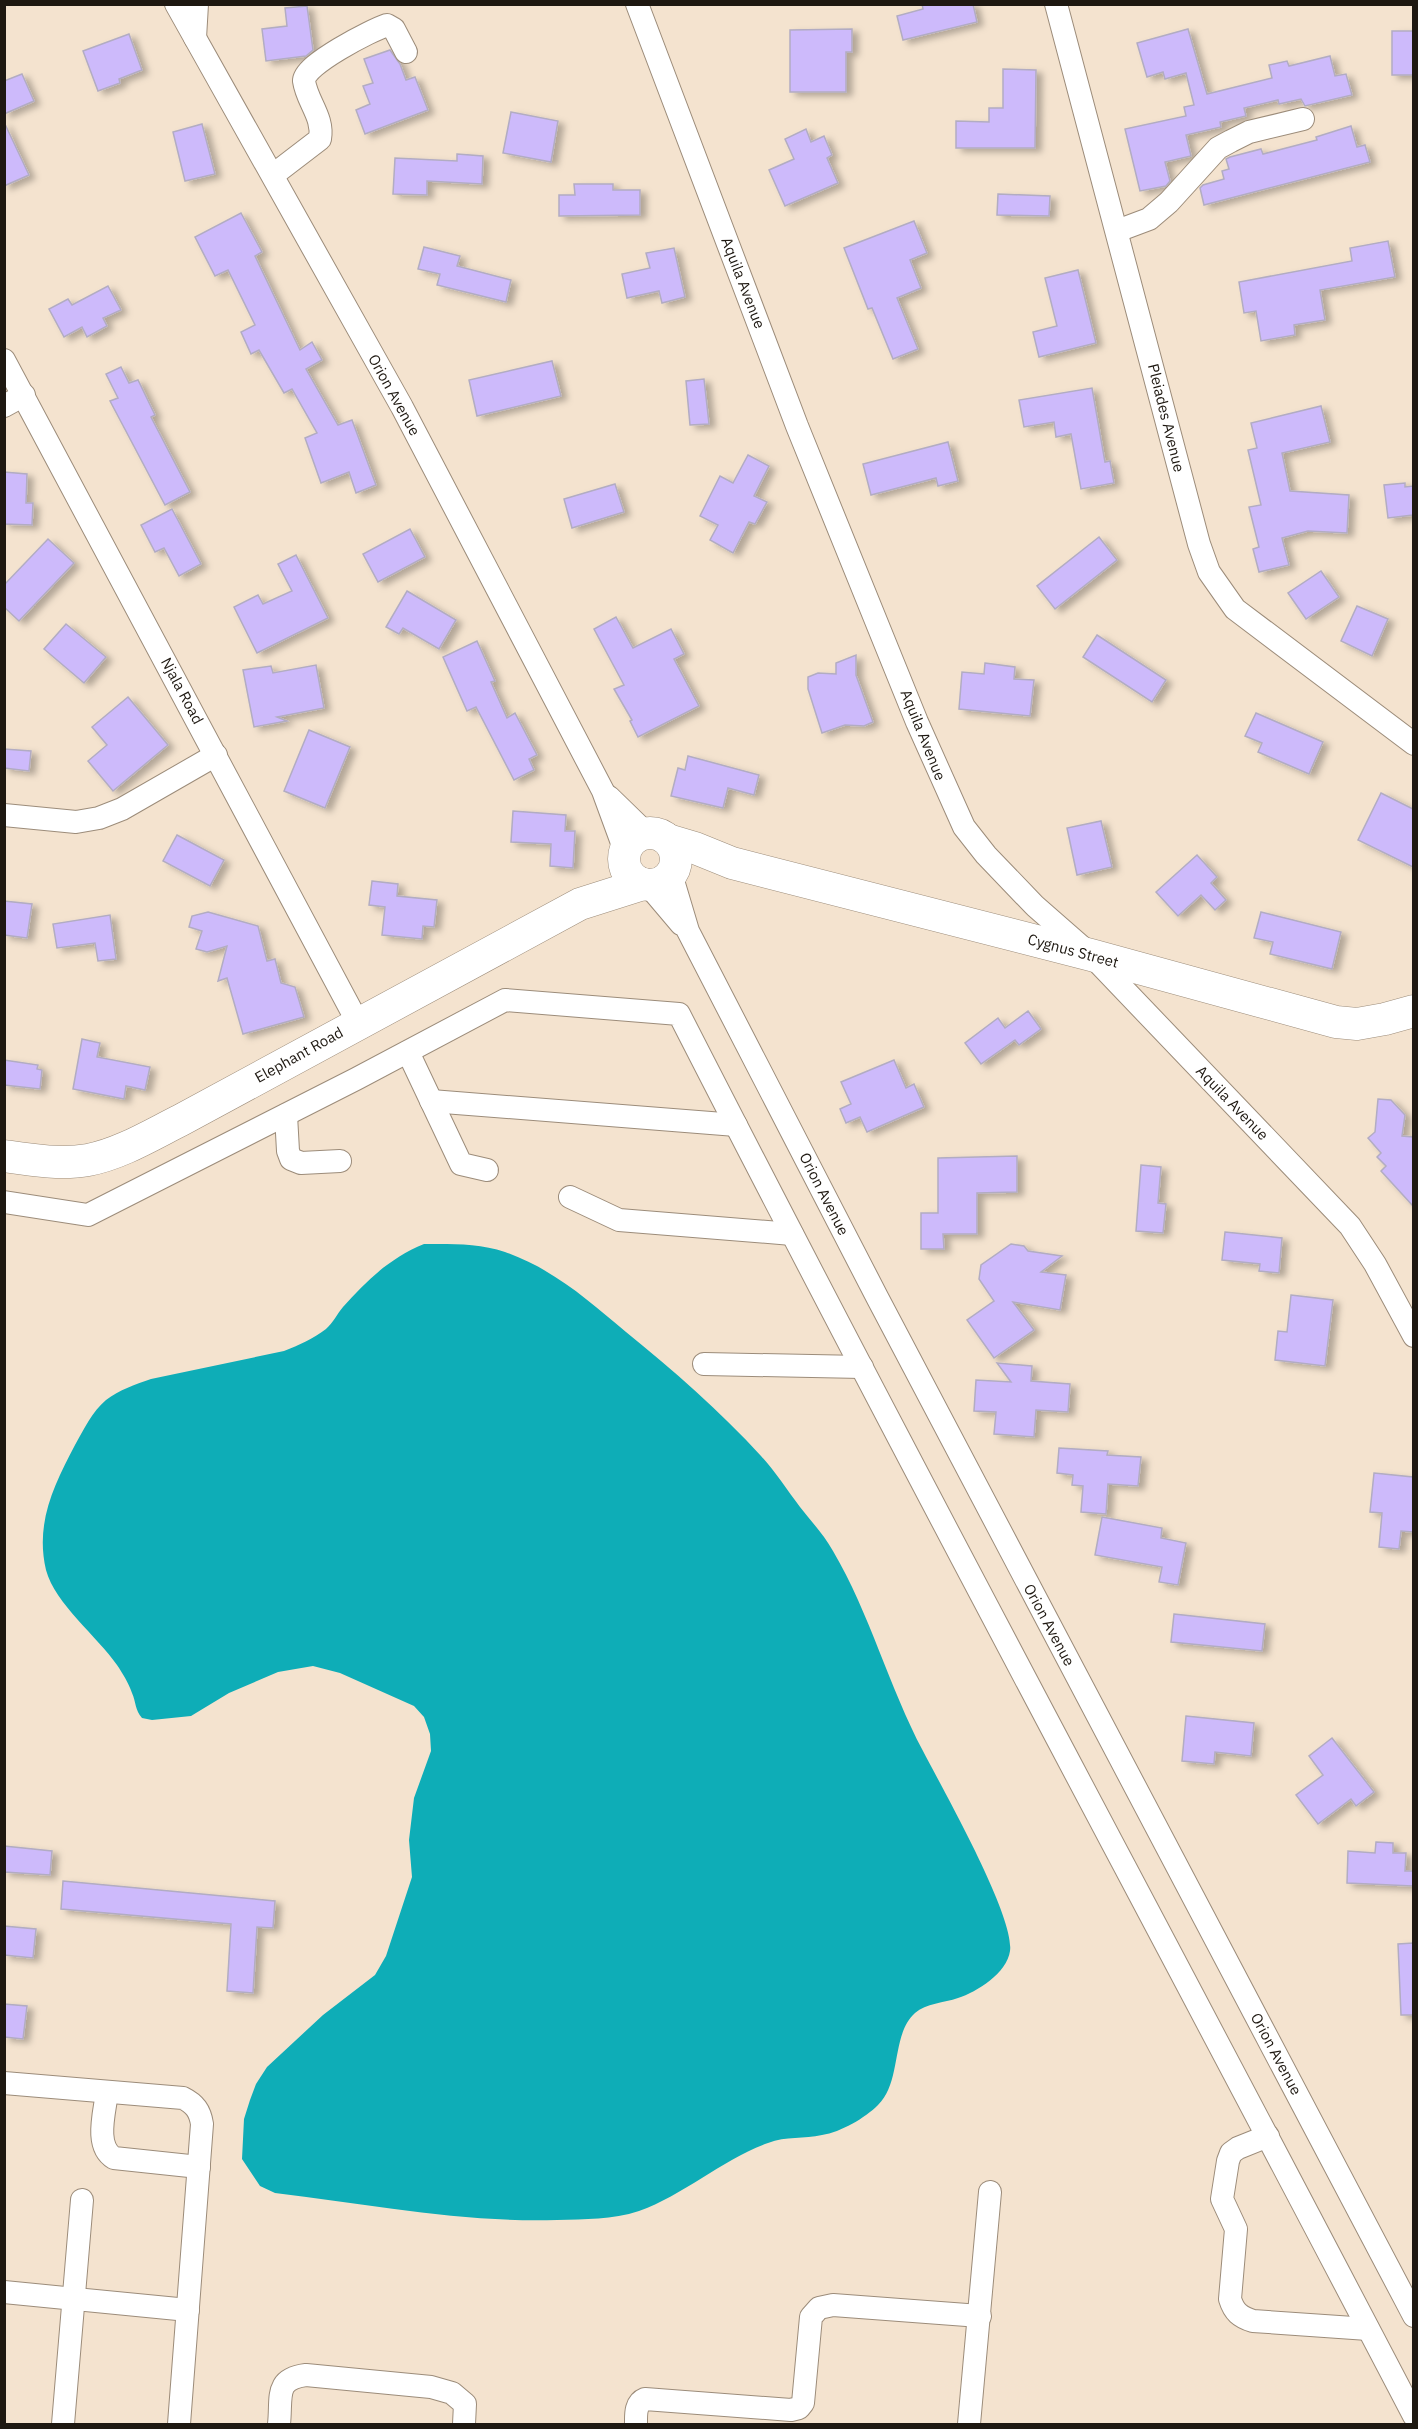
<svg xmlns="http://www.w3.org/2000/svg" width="1418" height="2429" font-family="'IBM Plex Sans',sans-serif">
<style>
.water{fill:#0eadb7}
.building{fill:#cdbafb;stroke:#b2acc2;stroke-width:1.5;filter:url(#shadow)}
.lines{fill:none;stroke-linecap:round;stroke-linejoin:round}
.street-casing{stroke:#9c8c7a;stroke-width:24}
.secondary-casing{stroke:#9c8c7a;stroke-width:33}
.street{stroke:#fff;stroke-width:22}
.secondary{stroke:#fff;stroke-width:32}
.labels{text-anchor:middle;stroke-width:5;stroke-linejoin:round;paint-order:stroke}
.street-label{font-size:15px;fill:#1e1811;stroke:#fff}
</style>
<defs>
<filter id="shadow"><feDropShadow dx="6" dy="3.5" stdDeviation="3" flood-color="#0004"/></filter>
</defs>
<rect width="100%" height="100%" fill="#f4e3cf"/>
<!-- water -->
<path class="water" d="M424,1244C450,1244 479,1243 505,1252C553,1269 588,1300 626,1332C673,1370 721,1412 761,1456C775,1471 787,1490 800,1507C811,1521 824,1535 833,1551C870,1614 889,1687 923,1751C942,1788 1015,1916 1010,1951C1007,1973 977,1992 958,1998C944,2003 926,2003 915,2013C891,2034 902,2082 878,2105C865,2118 841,2132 822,2135C804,2139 786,2136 768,2143C723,2159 684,2195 639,2211C612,2220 585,2219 557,2220C462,2223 369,2204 275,2193L260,2186L242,2159L244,2119L250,2100L256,2084L267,2067L323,2015L375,1975L386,1956L412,1877L409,1840L414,1798L431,1751L430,1734L424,1717L414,1706L340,1673L313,1666L278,1672L229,1693L191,1716L152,1720L142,1718C135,1710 136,1702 132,1693C128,1682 123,1674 117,1665C98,1637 55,1604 46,1570C35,1523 54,1485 75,1445C84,1429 92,1412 106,1400C119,1390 136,1384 151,1379L284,1351C299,1345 313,1339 326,1329C333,1323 337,1314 343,1307C367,1280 390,1258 424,1244Z"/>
<!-- building -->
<g class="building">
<polygon points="922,4 973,4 977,22 903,40 897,16 923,9"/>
<polygon points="307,6 313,50 306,56 266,61 262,29 287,26 285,8"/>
<polygon points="852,29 852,52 846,52 846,92 790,92 790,30"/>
<polygon points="1188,29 1207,94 1272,78 1269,65 1287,61 1289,66 1330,56 1335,76 1346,74 1352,95 1305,106 1301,99 1279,104 1278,100 1244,108 1246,116 1220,122 1221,127 1186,135 1191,156 1165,162 1170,181 1166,186 1140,191 1125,129 1186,116 1184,107 1194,105 1186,73 1165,79 1163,72 1147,77 1137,43"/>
<rect x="1392" y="31" width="21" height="44"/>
<polygon points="129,34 142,70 119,79 120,83 98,91 83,51"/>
<polygon points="390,50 400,64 406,80 415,77 428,110 365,134 356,110 370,104 363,86 373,83 364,59"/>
<polygon points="1003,69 1036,70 1035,148 956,148 956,121 989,122 989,108 1003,108"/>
<polygon points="22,74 34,101 4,114 4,81"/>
<polygon points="511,112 558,121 551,162 503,153"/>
<polygon points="4,122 29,175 4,186"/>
<polygon points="202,124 215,174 185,181 173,132"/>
<polygon points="1351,126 1357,147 1365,145 1370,162 1204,205 1200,188 1203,185 1224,179 1222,171 1229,169 1226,159 1230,157 1261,149 1263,154 1317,140 1316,137"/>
<polygon points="806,129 811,142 824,136 832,155 827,158 838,183 785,206 769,170 794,159 785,139"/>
<polygon points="457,154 483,156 482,184 427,181 427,195 393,194 395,158 457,161"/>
<polygon points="574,184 613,184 613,190 640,190 640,215 559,216 559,195 575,195"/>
<polygon points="998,194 1050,196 1049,216 997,215"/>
<polygon points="241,213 262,252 255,256 300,350 312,342 322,360 306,369 338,425 352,420 376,485 356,493 349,472 321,483 305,438 317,433 292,389 284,393 259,350 251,354 241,332 255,325 228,270 215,276 195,237"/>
<polygon points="914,221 927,253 910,260 921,288 897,298 918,349 893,359 872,308 868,309 844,248"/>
<polygon points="1388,241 1395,277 1320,290 1325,320 1294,325 1295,335 1261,341 1256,311 1244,313 1239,282 1352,261 1350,248"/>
<polygon points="424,247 460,256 457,266 511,280 506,302 437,285 440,274 418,269"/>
<polygon points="674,248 685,297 662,303 659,291 627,298 622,274 650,268 646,253"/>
<polygon points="1078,270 1096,343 1039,357 1033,332 1057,326 1045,278"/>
<polygon points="108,286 121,310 103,318 107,326 87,337 82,327 64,337 49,309 68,299 72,305"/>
<polygon points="552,361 561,396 477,416 469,380"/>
<polygon points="121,367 129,383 138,380 155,415 151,417 190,492 165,505 110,401 118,398 106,374"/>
<polygon points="704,379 709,424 690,425 686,381"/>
<polygon points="1092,388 1105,462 1110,461 1114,483 1081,489 1071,434 1056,437 1054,422 1024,427 1019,400"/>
<polygon points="1321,406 1330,442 1282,453 1290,491 1349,495 1347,533 1308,531 1282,538 1289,565 1259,572 1253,549 1259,547 1249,507 1261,505 1248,450 1257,448 1251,423"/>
<polygon points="948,442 958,481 938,486 936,478 871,495 863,464"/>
<polygon points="748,455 769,466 754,496 767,502 755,524 749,522 733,553 710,540 718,525 700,516 720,476 733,483"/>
<polygon points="4,472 27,474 26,503 33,503 32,525 4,524"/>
<polygon points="1405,483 1405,487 1413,486 1413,515 1388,518 1384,485"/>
<polygon points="615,484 624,512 572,528 564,499"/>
<polygon points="172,509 201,564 179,576 164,548 155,552 141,525"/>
<polygon points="410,529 425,557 378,582 363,554"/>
<polygon points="1099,537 1117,560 1055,609 1037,586"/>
<polygon points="48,539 74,563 19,621 4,607 4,585"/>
<polygon points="296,555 328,618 257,653 234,607 258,595 263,604 292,591 278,564"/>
<polygon points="1321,571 1339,597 1306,619 1288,593"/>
<polygon points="407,591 456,620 439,649 403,628 399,634 386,627"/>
<polygon points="1357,606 1388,619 1372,656 1341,641"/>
<polygon points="616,617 633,648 671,629 684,654 674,659 699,706 638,737 630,721 632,720 614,689 624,685 594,629"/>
<polygon points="66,624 106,657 84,683 44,649"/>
<polygon points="1097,635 1166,680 1152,702 1083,657"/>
<polygon points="477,641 495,681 491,682 507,718 515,713 537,755 529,759 534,770 514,780 476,707 467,711 443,657"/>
<polygon points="856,655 856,675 873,722 864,726 845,725 822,733 808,689 808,677 818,673 836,674 836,663"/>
<polygon points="985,663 1015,667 1014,679 1034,680 1030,716 959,709 962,672 984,674"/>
<polygon points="316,665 324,708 277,717 287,721 254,727 243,670 271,666 273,673"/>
<polygon points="128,697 168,745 113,791 88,761 107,745 92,727"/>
<polygon points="1256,713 1323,742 1309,774 1258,752 1262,743 1245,736"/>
<polygon points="309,730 350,747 325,808 284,791"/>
<polygon points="4,749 31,751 29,771 4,768"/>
<polygon points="688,756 759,775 754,795 728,788 723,808 671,796 678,768 685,770"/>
<polygon points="1381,793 1413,809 1413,867 1358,840"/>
<polygon points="513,811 566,815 565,831 575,831 573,868 550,866 551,844 511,842"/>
<polygon points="1101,821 1112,867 1077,875 1067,828"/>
<polygon points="177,835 224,860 210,886 163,861"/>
<polygon points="1197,855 1217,877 1211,883 1226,900 1215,910 1201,895 1178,916 1156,892"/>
<polygon points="372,881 398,884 397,896 437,900 434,927 423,926 422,939 382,935 385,907 369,905"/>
<polygon points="4,901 32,904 27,938 4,935"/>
<polygon points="208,912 258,926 267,961 275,959 281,983 295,987 304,1017 243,1034 227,978 218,981 227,946 207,952 196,949 202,931 189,927 192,916"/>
<polygon points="1261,912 1341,932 1332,969 1270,954 1273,942 1254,938"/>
<polygon points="110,915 116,959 98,961 95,943 57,948 53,924"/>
<polygon points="1028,1011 1041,1029 1019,1045 1015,1040 981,1064 965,1043 998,1018 1005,1028"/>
<polygon points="82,1039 100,1043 97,1057 150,1067 145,1090 126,1086 124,1099 73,1089"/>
<polygon points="4,1060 38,1065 37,1069 42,1070 40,1089 4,1085"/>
<polygon points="894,1060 906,1088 914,1084 924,1107 867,1132 860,1117 846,1123 840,1109 851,1104 841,1082"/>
<polygon points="1378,1099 1391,1100 1405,1115 1402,1136 1413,1137 1413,1206 1381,1171 1386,1166 1377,1157 1381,1153 1368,1138 1375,1132"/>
<polygon points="1017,1156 1017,1192 977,1193 977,1234 943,1234 944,1249 921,1249 921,1213 938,1213 938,1158"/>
<polygon points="1141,1165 1161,1167 1158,1203 1166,1204 1163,1233 1136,1231"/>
<polygon points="1225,1232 1282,1238 1279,1273 1259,1271 1260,1264 1222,1260"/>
<polygon points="1011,1244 1024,1246 1028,1251 1062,1256 1041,1272 1066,1275 1060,1310 1013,1302 1034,1330 994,1358 967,1320 994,1301 979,1279 981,1265"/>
<polygon points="1291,1295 1333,1300 1325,1366 1275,1360 1278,1331 1287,1332"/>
<polygon points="997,1363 1032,1366 1031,1381 1070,1384 1068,1412 1036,1410 1034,1437 994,1434 996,1412 974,1411 976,1380 1011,1382"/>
<polygon points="1059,1448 1108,1451 1107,1455 1141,1457 1138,1486 1108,1484 1106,1514 1081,1512 1083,1486 1072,1485 1073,1475 1057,1473"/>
<polygon points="1374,1473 1413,1477 1413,1532 1401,1531 1399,1549 1379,1547 1382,1513 1370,1512"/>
<polygon points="1102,1517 1162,1528 1161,1538 1186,1543 1178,1585 1159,1582 1162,1567 1095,1555"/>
<polygon points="1174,1614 1265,1624 1262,1651 1171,1642"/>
<polygon points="1186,1716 1254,1723 1251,1756 1215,1752 1214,1764 1182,1761"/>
<polygon points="1332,1738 1374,1792 1356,1806 1351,1799 1318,1824 1296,1795 1323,1775 1309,1756"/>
<polygon points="1376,1842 1393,1843 1393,1853 1406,1853 1405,1871 1413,1871 1413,1886 1347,1883 1348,1851 1375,1853"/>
<polygon points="4,1846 52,1851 50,1875 4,1872"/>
<polygon points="63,1881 275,1901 273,1928 257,1927 253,1993 227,1991 231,1924 61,1909"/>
<polygon points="4,1926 36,1929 33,1958 4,1955"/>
<polygon points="1413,1943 1413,2015 1401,2015 1398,1944"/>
<polygon points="4,2004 27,2006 23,2039 4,2037"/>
</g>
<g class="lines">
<!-- street casing -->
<g class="street-casing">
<g id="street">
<polyline points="176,4 402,407 603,791 625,851"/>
<polyline points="637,4 797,426 917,722 964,827 986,855 1035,906 1091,955 1350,1226 1375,1264 1414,1336"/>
<polyline points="1056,4 1199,544 1209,572 1235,609 1414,744"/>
<polyline points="195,38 197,4"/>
<path d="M273,175L320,139C324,117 307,102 304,81C303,65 372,30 387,25L394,29L406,52"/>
<polyline points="1117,231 1149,219 1169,202 1218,148 1231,141 1249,132 1303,119"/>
<polyline points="4,360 358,1023"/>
<polyline points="4,406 24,395"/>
<polyline points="609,797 646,833"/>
<polyline points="4,815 76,822 99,818 122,809 216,755"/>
<polyline points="671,874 688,931 877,1297 1414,2316"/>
<polyline points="648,885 681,924"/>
<polyline points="408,1052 461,1164 487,1170"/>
<polyline points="431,1101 736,1125"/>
<polyline points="286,1115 288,1151 291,1159 301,1163 340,1161"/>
<polyline points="570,1197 619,1220 792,1234"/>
<path d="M4,1202L88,1215L356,1079L505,1000L679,1014C919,1484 1170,1948 1414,2416"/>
<polyline points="704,1364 862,1367"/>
<path d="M4,2083L183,2098C195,2104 200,2111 202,2124L179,2424"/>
<path d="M107,2092C105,2111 94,2146 114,2158L199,2167"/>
<path d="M1268,2136L1238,2148L1231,2153L1228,2161L1222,2199L1236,2229L1230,2299C1234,2312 1240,2317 1253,2321L1368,2329"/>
<polyline points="4,2292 188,2310"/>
<polyline points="63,2424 82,2200"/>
<path d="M279,2424C282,2397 274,2379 306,2375L431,2387L452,2393L465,2404L464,2424"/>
<path d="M636,2424C636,2415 635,2403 645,2399L791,2410L799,2408L803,2403L811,2317L819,2308L833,2305L980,2316"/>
<polyline points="969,2424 990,2192"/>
</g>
</g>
<!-- secondary casing -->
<g class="secondary-casing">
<g id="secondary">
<circle cx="650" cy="859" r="26"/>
<polyline points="668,840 695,848 732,863 1091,955 1336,1022 1357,1024 1385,1019 1414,1011"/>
<path d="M4,1156C31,1160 61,1165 88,1160C120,1154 151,1135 181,1120L580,904L643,884"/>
</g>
</g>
<!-- street -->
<use href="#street" class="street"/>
<!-- secondary -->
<use href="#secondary" class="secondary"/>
</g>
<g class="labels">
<!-- street labels -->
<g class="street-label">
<text transform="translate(743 283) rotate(69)" y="5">Aquila Avenue</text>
<text transform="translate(394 395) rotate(61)" y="5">Orion Avenue</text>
<text transform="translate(1166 418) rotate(76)" y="5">Pleiades Avenue</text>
<text transform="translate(182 691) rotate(62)" y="5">Njala Road</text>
<text transform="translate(923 735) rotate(68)" y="5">Aquila Avenue</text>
<text transform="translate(1073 951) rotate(15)" y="5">Cygnus Street</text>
<text transform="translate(299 1055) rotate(-29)" y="5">Elephant Road</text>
<text transform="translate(1232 1103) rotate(46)" y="5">Aquila Avenue</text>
<text transform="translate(824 1194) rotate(63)" y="5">Orion Avenue</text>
<text transform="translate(1049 1625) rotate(62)" y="5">Orion Avenue</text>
<text transform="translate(1276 2054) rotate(62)" y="5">Orion Avenue</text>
</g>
</g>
<!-- border -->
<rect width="1418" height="2429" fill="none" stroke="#1e1811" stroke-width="12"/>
</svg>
